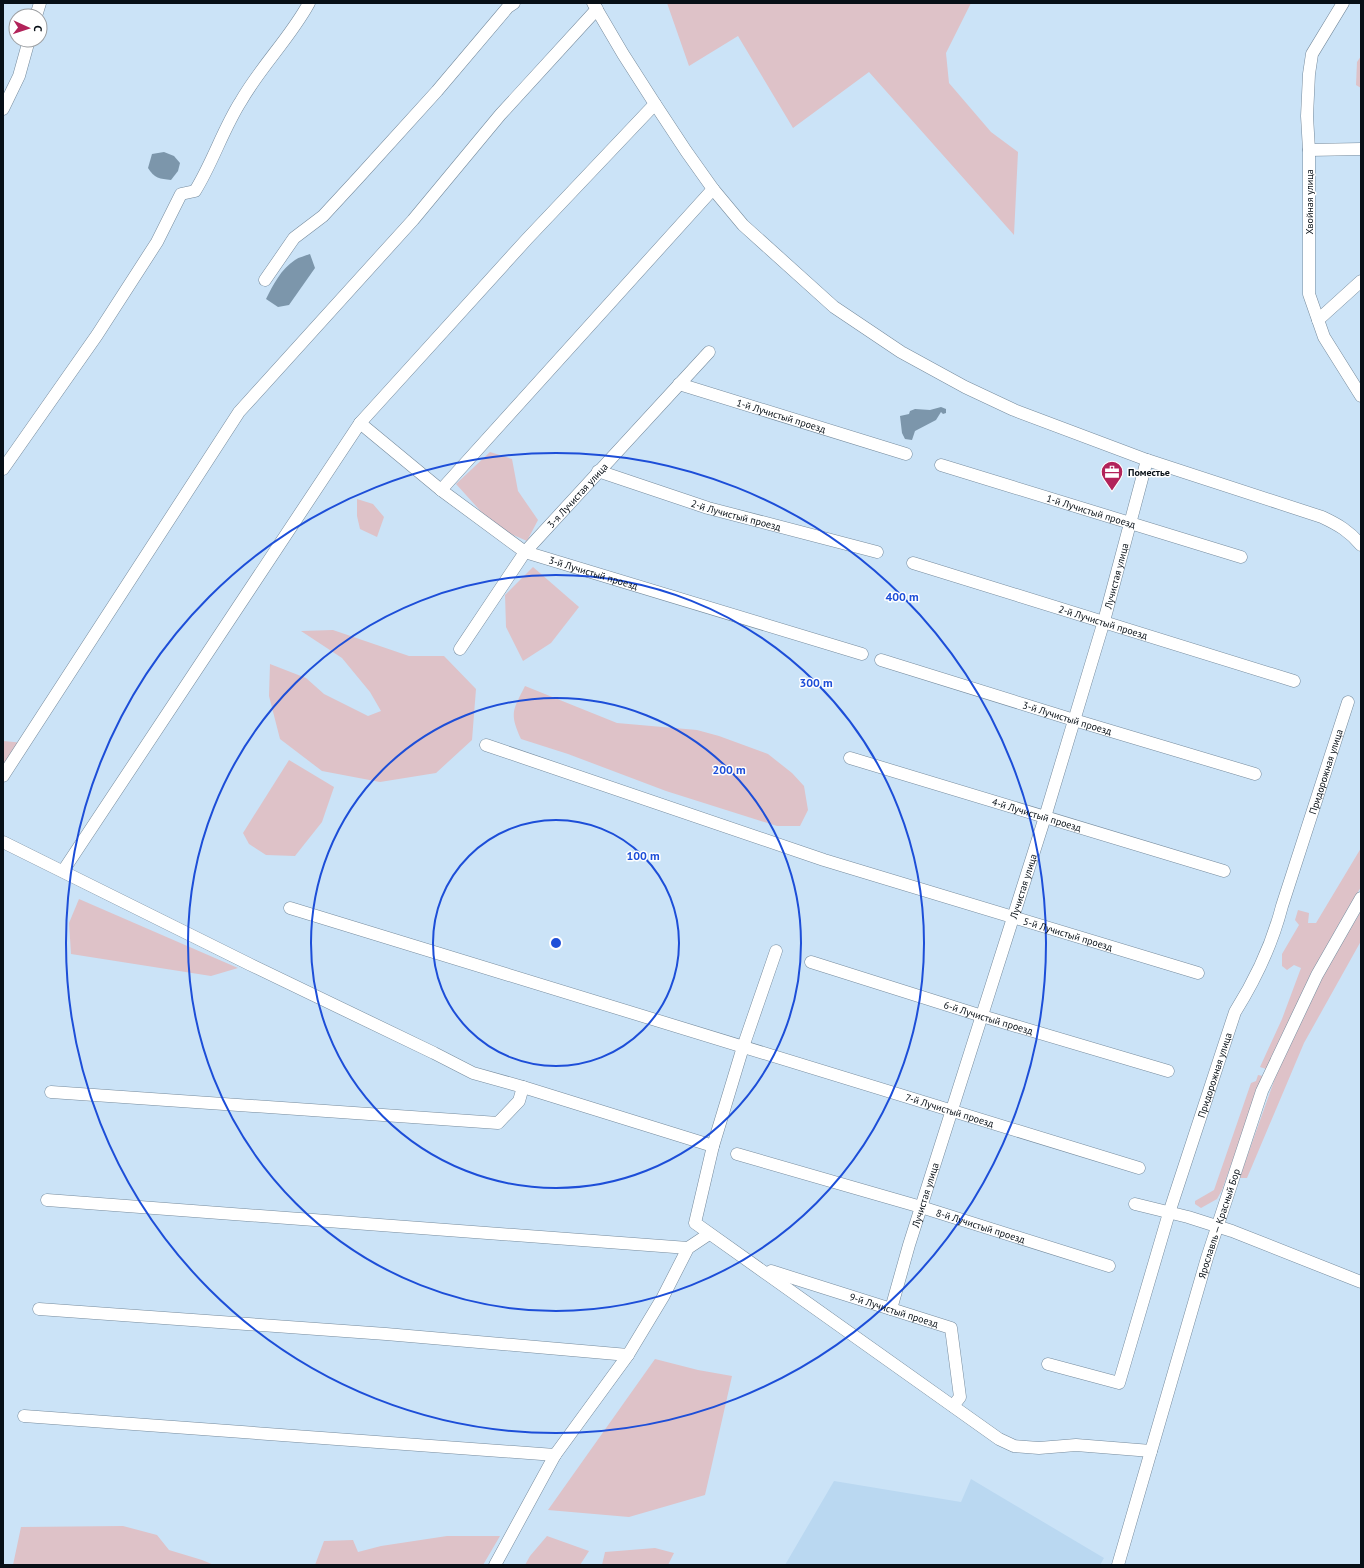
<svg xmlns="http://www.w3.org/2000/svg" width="1364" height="1568" font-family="'PT Sans',sans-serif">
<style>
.built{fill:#bad8f1}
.green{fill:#dec2c8}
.water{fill:#7c96ab}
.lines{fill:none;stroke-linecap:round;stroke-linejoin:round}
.minor-casing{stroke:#768b9d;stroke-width:13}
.minor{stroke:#fff;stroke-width:12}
.ring{fill:none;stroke:#1d4ed8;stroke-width:2}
.labels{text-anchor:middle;stroke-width:3;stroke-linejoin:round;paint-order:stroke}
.street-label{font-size:10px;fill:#070f16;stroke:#fff}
.poi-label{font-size:10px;font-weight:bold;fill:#070f16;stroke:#fff;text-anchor:start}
.centre{fill:#1d4ed8;stroke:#fff;stroke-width:2}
.ring-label{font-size:12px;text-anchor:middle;font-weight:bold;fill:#1d4ed8;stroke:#fff;stroke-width:3;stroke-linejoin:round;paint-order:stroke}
</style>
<rect width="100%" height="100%" fill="#cbe3f7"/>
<!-- built -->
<polygon class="built" points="971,1479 1104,1558 1100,1565 785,1565 834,1481 961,1502"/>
<!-- green -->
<g class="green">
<polygon points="667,3 971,3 946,53 949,83 991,132 1018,152 1014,235 869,72 793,128 738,36 689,66"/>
<polygon points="1361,56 1361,88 1356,85 1357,62"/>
<polygon points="490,452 512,459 518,491 538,520 527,541 495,527 456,484"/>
<polygon points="357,499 373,504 384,517 377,537 360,529 357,516"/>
<polygon points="533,567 579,607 551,643 523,661 506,627 505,595"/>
<polygon points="333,630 409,656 444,656 476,689 472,740 436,773 380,782 322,771 280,739 269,696 270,664 306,678 324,694 368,716 381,711 370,692 342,658 301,631"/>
<path d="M525,686L617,723L697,730L719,736L768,754L792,773L804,786L808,810L800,826H777L666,791L568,754L521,739C509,713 513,710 525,686Z"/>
<polygon points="3,741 25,743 3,773"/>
<polygon points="289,760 334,787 322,822 295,856 266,855 249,844 243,833"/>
<polygon points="1361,848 1361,887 1336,929 1266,1069 1260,1067 1282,1019 1301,968 1294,965 1287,970 1282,966 1282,954 1299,925 1295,920 1298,910 1309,913 1308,923 1316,923"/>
<polygon points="79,899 238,968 211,976 71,954 69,923"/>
<polygon points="1361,911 1361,941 1304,1043 1247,1178 1240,1178 1243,1168 1284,1053 1323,974"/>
<polygon points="1258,1075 1263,1076 1222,1190 1217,1199 1201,1208 1195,1204 1195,1201 1214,1190 1251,1083 1256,1081"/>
<polygon points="655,1359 698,1370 732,1376 705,1495 629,1517 548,1510"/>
<polygon points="123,1526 157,1535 169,1550 202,1560 214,1565 13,1565 21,1527"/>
<polygon points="447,1536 500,1536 483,1565 315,1565 324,1541 353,1540 358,1552 381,1546"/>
<polygon points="547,1536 589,1551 580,1565 525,1565 530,1556"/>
<polygon points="655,1548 674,1553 668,1565 602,1565 605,1552"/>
</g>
<!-- water -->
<g class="water">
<path d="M164,152L174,156L180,163L178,171L171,180C160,179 154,178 148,168L152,154Z"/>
<path d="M310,254L315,268L289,305L278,307L266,299C273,285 281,269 295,260C299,257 305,256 310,254Z"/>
<polygon points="941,407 946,409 946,413 943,414 941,412 936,420 915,431 912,440 905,439 902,433 900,416 909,414 910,411 915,409 930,410"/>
</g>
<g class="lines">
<!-- minor casing -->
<g class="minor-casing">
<g id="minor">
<path d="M593,3L623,54L655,104L686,151L713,189L743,225L834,307L901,352L965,387L1014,410L1147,460L1322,517C1339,525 1349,531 1361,545"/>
<polyline points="1343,3 1312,54 1309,74 1307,116 1309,150 1309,294 1324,337 1361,396"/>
<polyline points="36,16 40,3"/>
<polyline points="3,109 19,76 29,40"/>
<polyline points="1309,150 1361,149"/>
<polyline points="265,280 294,238 323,216 359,177 437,91 508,7 514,3"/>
<polyline points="1318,320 1361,281"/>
<path id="s1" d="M679,384L906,454"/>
<path id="s2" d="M360,423L441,490L525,552L862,654"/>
<path id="s3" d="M941,465L1241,557"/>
<path d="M3,469L97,335L157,242L181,194L195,191C213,162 223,129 241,101C261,66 290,38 309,3"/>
<path id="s4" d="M598,471L708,508L877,552"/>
<polyline points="441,490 713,189"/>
<path id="s5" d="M913,563L1294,681"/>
<path id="s6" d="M460,649L525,552L709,352"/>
<path id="s7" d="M881,660L1074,720L1255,774"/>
<path id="s8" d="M486,745L824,860L1198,973"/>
<path id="s9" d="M850,758L1224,871"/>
<polyline points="3,776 239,412 413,220 500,115 597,9"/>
<polyline points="3,842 249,964 434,1053 473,1073 523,1087 713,1146"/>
<polyline points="63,871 360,423 527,239 655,104"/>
<path id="s10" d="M290,908L1139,1168"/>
<polyline points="776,951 743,1047 713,1146 695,1223 999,1439 1014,1446 1039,1448 1076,1445 1151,1451"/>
<path id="s11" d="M811,962L982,1016L1168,1071"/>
<polyline points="51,1092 498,1123 519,1101 523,1087"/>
<path id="s12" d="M737,1154L921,1207L1109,1266"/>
<polyline points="47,1200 688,1248"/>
<polyline points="1135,1204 1188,1217 1232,1231 1361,1282"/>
<path id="s13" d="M771,1271L951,1328L960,1397L953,1406"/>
<polyline points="39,1309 386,1334 628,1355"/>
<path id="s14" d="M891,1309L909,1245L1045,817L1104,621L1147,460"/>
<path id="s15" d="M1048,1364L1119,1383L1169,1213L1235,1012C1257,977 1272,945 1282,906L1348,702"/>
<polyline points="24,1416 555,1455"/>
<polyline points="495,1565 555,1455 628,1355 663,1297 688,1248 709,1234"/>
<path id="s16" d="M1118,1565L1207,1258L1262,1091L1317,975L1361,898"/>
</g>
</g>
<!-- minor -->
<use href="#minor" class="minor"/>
</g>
<!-- distance rings -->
<g class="ring">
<circle cx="556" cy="943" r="123"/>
<circle cx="556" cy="943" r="245"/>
<circle cx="556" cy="943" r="368"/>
<circle cx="556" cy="943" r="490"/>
</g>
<!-- icons -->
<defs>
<g id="office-pin" transform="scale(1.15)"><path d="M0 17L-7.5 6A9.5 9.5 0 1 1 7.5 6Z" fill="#b2235a" stroke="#fff"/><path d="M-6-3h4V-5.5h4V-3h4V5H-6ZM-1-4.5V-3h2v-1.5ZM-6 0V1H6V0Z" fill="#fff"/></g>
</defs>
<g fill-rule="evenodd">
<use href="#office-pin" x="1112" y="472"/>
</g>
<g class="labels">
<!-- street labels -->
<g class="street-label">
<text transform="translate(1309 202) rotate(-90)" y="4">Хвойная улица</text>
<text dy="4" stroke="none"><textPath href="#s1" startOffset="107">1-й Лучистый проезд</textPath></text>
<text dy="4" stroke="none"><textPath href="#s6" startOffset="194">3-я Лучистая улица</textPath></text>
<text dy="4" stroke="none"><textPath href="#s3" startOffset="157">1-й Лучистый проезд</textPath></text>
<text dy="4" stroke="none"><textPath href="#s4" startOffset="145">2-й Лучистый проезд</textPath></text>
<text dy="4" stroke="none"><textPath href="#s2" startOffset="281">3-й Лучистый проезд</textPath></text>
<text dy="4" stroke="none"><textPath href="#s14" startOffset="767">Лучистая улица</textPath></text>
<text dy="4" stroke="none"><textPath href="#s5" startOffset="199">2-й Лучистый проезд</textPath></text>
<text dy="4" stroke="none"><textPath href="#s7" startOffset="195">3-й Лучистый проезд</textPath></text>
<text dy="4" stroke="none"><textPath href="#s15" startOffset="720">Придорожная улица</textPath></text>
<text dy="4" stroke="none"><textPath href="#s9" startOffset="195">4-й Лучистый проезд</textPath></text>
<text dy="4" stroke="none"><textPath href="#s14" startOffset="443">Лучистая улица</textPath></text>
<text dy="4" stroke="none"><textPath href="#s8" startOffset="612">5-й Лучистый проезд</textPath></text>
<text dy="4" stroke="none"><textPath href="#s11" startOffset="186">6-й Лучистый проезд</textPath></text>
<text dy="4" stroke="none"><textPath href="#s15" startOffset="396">Придорожная улица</textPath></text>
<text dy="4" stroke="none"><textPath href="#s10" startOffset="690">7-й Лучистый проезд</textPath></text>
<text dy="4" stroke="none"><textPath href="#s14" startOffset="119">Лучистая улица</textPath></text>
<text dy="4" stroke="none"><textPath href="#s16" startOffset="356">Ярославль — Красный Бор</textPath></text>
<text dy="4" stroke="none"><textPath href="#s12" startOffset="254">8-й Лучистый проезд</textPath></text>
<text dy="4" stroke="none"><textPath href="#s13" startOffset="129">9-й Лучистый проезд</textPath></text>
</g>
<!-- poi labels -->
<g class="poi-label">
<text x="1128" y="476">Поместье</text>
</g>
</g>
<circle cx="556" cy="943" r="6" class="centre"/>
<g class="ring-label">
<text x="902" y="601">400 m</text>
<text x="816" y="687">300 m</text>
<text x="729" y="774">200 m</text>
<text x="643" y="860">100 m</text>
</g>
<!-- border -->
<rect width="1364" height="1568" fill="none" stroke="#070f16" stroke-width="8"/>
<!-- north arrow -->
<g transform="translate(28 28) rotate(93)"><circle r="19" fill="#ffffff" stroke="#9c9fa2"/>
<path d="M0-3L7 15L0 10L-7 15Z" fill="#b2235a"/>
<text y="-6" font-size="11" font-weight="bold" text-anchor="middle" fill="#070f16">С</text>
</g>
</svg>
